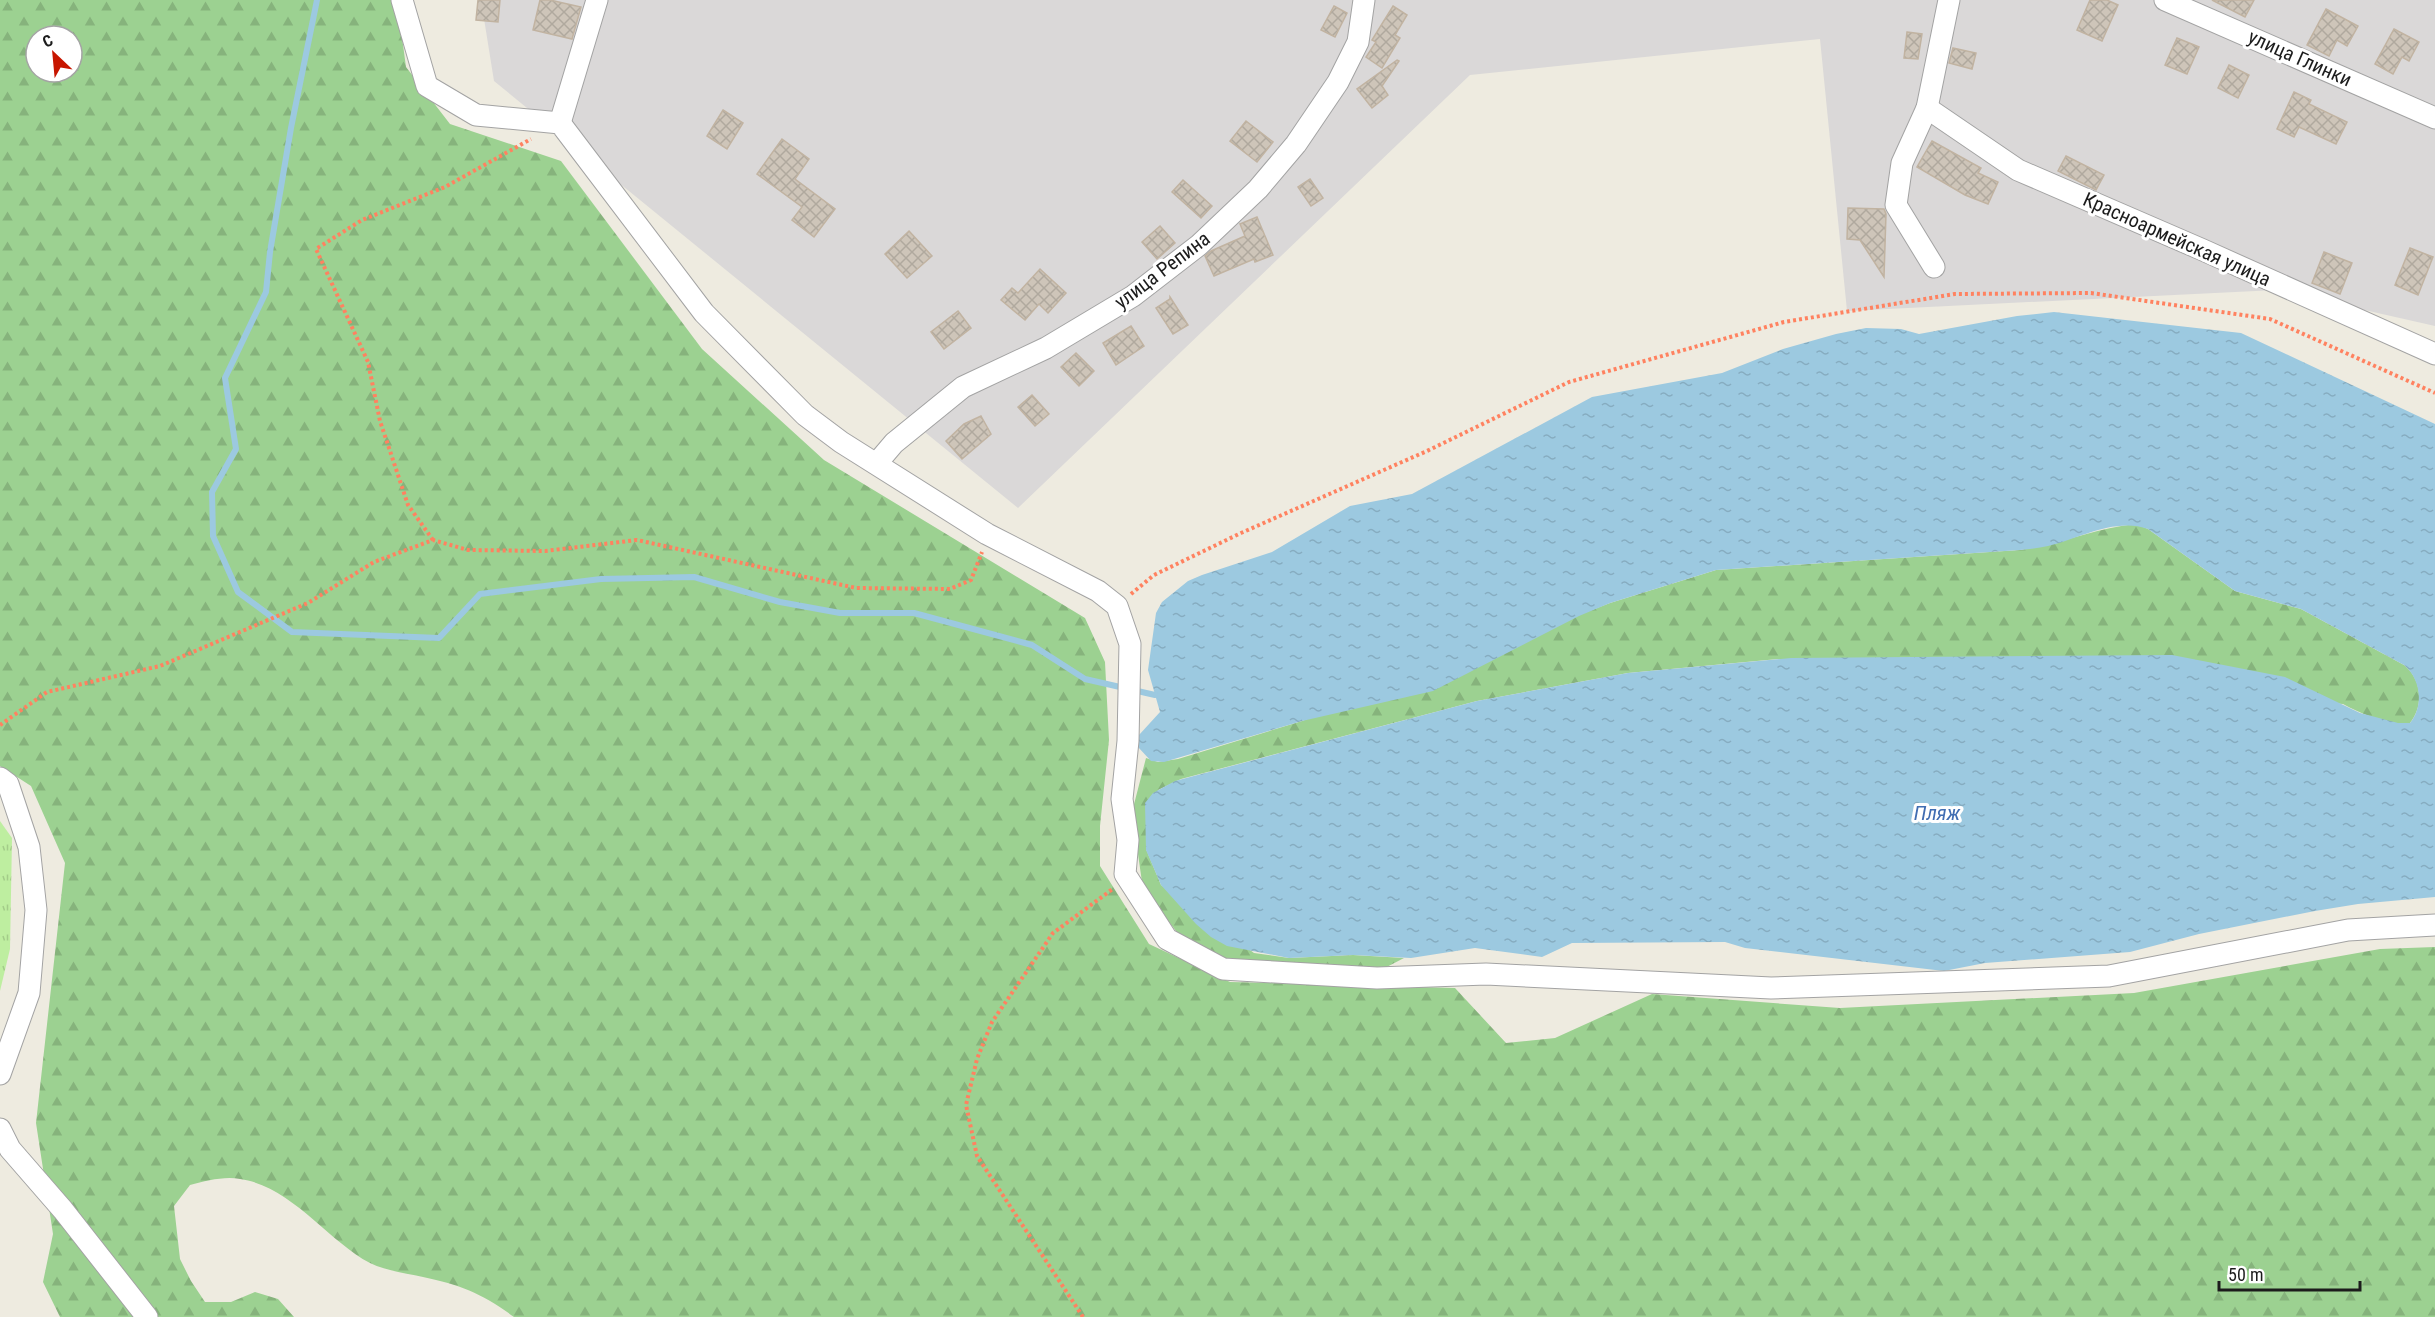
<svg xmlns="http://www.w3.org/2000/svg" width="2435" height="1317" font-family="'Roboto Condensed',sans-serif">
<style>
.residential{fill:#dad8d8}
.grass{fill:url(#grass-tufts)}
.forest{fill:url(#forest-firs);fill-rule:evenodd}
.water{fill:url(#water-ripples)}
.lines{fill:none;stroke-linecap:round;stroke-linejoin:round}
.stream{stroke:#9cc9e0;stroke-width:6}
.building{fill:url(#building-cross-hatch);stroke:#c1b3a1;stroke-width:1.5}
.minor-casing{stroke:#a3a3a3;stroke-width:23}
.path{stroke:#ff8260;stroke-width:4;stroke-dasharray:3 3;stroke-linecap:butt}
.minor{stroke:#fff;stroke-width:21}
.labels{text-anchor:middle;stroke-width:6;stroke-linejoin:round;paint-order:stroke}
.street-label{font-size:20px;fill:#1c1c1c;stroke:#fff}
.water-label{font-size:21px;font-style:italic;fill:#416db2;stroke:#fff}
</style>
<defs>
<pattern id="grass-tufts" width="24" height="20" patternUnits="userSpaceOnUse" patternTransform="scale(1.5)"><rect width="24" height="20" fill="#beeea0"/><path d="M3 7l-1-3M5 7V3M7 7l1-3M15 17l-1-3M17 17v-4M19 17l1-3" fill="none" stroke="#a3cc89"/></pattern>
<pattern id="forest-firs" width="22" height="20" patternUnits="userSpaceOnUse" patternTransform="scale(1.5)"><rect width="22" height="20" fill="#9cd191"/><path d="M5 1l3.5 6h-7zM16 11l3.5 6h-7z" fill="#86b37c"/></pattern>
<pattern id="water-ripples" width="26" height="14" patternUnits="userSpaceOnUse" patternTransform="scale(1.5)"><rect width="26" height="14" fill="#9cc9e0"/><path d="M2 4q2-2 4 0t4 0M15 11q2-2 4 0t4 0" fill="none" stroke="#86acc0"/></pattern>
<pattern id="building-cross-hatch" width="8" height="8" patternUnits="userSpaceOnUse" patternTransform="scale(1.5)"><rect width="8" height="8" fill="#cec5b9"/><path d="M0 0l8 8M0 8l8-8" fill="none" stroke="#b0a99e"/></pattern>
</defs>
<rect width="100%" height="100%" fill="#eeebe0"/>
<!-- residential -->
<polygon class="residential" points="481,0 2435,0 2435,326 2276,290 1847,311 1820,39 1470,75 1018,508 494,81"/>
<!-- grass -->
<polygon class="grass" points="0,821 12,838 10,949 0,991"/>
<!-- forest -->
<g class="forest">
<path d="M0,0H397L406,67L450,124L561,161L702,349L824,460L1085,618L1105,662L1109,740L1100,826V866L1149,944L1230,982L1455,988L1506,1043L1555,1038L1652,994L1840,1008L2134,993L2380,949L2435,947V1317H514C483,1294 461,1285 423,1277C406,1273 386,1271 370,1263C327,1240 291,1186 240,1179C224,1176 206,1181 190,1185L174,1206L180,1259L191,1281L205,1302H231L255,1292L278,1299L294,1317H60L43,1282L53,1234L36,1123L65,863L31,786L0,766ZM36,36H72V72H36Z"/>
<path d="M2136,524L2148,529L2235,591L2301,609L2404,665C2422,679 2424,706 2410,723C2387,726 2362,714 2343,704L1778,659L1628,673L1477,701L1181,779L1158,790L1146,849L1161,885L1254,953L1289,958L1353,955L1404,958L1379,971L1228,961L1180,936L1143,889L1132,812L1146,758L1158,762L1178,759L1302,721L1610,603L1716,570L2020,550C2060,544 2096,528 2136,524Z"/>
</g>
<!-- water -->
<path class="water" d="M2054,312L2241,333L2435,424V897L2358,904L2315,911L2199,934L2130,952L1985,963L1944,971L1745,948L1725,942L1572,943L1542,957L1475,948L1411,958L1353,955L1289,958L1227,946L1211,937L1196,924L1161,885L1146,850L1145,803L1153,793L1175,781L1477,701L1628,673L1791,658L2172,655L2285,677L2360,713L2398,723H2410C2424,706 2421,679 2404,665L2301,609L2235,591L2148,529C2116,517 2080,538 2048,546C2039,548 2030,549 2020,550L1716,570L1610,603L1579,616L1433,691L1302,721L1164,762L1151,761L1138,747L1139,735L1160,712L1148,670L1156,613L1162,602L1188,581L1202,575L1272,552L1350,506L1412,494L1592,397L1722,373L1783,349L1836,334L1866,328L1901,329L1919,334L2017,316Z"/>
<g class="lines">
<!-- stream -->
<polyline class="stream" points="317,0 291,128 270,252 266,292 225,378 236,449 212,492 213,536 238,592 292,632 439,638 480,594 601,579 694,577 780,602 840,613 914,613 1032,645 1085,679 1155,695"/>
</g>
<!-- building -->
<g class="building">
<polygon points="478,0 500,0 498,22 476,20"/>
<polygon points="540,0 550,0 581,7 572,39 533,30"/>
<polygon points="2090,0 2107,0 2118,5 2102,41 2077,30"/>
<polygon points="2212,0 2254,0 2245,17"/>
<polygon points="1334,6 1347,13 1335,37 1321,30"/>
<polygon points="1393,6 1407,15 1395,35 1400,38 1382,68 1366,57 1376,42 1372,40"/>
<polygon points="2326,9 2358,26 2347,46 2337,40 2329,56 2307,45"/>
<polygon points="2394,29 2419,42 2409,61 2402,57 2393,74 2375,64"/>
<polygon points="1907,32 1922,34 1918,59 1904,58"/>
<polygon points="2177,38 2199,47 2187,74 2165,65"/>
<polygon points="1953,48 1976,53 1972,69 1949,63"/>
<polygon points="1397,60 1399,61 1382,86 1388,95 1372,108 1357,89"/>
<polygon points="2229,65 2249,75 2238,98 2218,88"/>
<polygon points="2294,92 2311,100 2309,104 2347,122 2336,144 2299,127 2294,137 2277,129"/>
<polygon points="723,110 743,123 727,149 707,136"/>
<polygon points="1246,121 1273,142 1257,162 1230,141"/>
<polygon points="782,139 809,159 795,179 835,209 814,237 792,220 802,207 757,174"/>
<polygon points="1932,141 1981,168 1978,173 1998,182 1988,204 1965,195 1917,167"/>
<polygon points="2066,156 2104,175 2096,190 2058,171"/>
<polygon points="1310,179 1323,198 1311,206 1298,187"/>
<polygon points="1183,180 1212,206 1201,218 1172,192"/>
<polygon points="1848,208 1884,209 1886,214 1884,277 1860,240 1847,239"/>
<polygon points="1257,217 1273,255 1255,262 1254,259 1214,276 1205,256 1211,251 1245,236 1240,224"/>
<polygon points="1160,226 1175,243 1157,259 1142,242"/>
<polygon points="909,231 932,256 907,278 885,254"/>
<polygon points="2410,248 2433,257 2418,295 2395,285"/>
<polygon points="2324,252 2352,263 2340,294 2312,283"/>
<polygon points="1040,269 1066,293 1048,313 1039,304 1025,320 1001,300 1012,288 1018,293"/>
<polygon points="1170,297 1188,325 1173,334 1156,308 1170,299"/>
<polygon points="958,311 971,328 944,349 931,332"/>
<polygon points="1131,326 1144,346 1116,365 1103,343"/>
<polygon points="1076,353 1094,371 1079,386 1061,367"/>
<polygon points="1032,395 1049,414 1035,426 1018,407"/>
<polygon points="981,416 991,434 962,459 946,441 964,424"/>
</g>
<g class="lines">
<!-- minor casing -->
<g class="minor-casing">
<g id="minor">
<polyline points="402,0 427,86 476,115 560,123 704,313 805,415 841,442 987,534 1098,591 1117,606 1130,644 1128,741 1122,799 1128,840 1125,874 1167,939 1223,969 1377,978 1486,974 1771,988 2109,976 2348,930 2435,925"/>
<polyline points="2165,0 2435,118"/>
<polyline points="1927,108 2018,170 2203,250 2435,354"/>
<polyline points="560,123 597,0"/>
<polyline points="1934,267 1896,205 1902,163 1927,108 1949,0"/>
<polyline points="877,463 894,443 963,387 1046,348 1133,296 1199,245 1258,189 1296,144 1338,82 1358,42 1364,0"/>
<polyline points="0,778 8,784 29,847 36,910 29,993 0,1074"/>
<polyline points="0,1129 10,1149 63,1210 147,1317"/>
</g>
</g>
<!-- path -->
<g class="path">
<polyline points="433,540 408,505 380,421 368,362 316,249 362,220 445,187 531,139"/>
<polyline points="1131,594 1154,575 1241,533 1427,451 1569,382 1784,322 1955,294 2091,293 2270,319 2435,393"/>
<polyline points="0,725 47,692 160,666 308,603 374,562 433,540 468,550 545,551 637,540 856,588 950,589 971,580 982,552"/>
<polyline points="1083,1317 977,1156 966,1105 977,1059 992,1022 1053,933 1114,888"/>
</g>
<!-- minor -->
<use href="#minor" class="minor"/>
</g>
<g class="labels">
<!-- street labels -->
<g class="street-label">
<text transform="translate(2300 58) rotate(24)" y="7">улица Глинки</text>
<text transform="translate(2177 239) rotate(24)" y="7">Красноармейская улица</text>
<text transform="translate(1162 270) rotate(-37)" y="7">улица Репина</text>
</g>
<!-- water labels -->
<g class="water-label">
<text x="1937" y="820">Пляж</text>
</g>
</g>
<!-- north arrow -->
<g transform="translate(54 54) rotate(334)"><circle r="28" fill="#ffffff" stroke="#a4a4a4" stroke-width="1.5"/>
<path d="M0-4.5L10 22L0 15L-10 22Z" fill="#c71600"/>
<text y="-9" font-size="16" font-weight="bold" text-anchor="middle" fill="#1c1c1c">С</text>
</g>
<!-- scale -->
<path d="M2219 1281v9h141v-9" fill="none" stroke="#1c1c1c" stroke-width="3"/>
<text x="2228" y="1281" font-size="18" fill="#1c1c1c" stroke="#ffffff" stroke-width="4.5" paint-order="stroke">50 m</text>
</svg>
